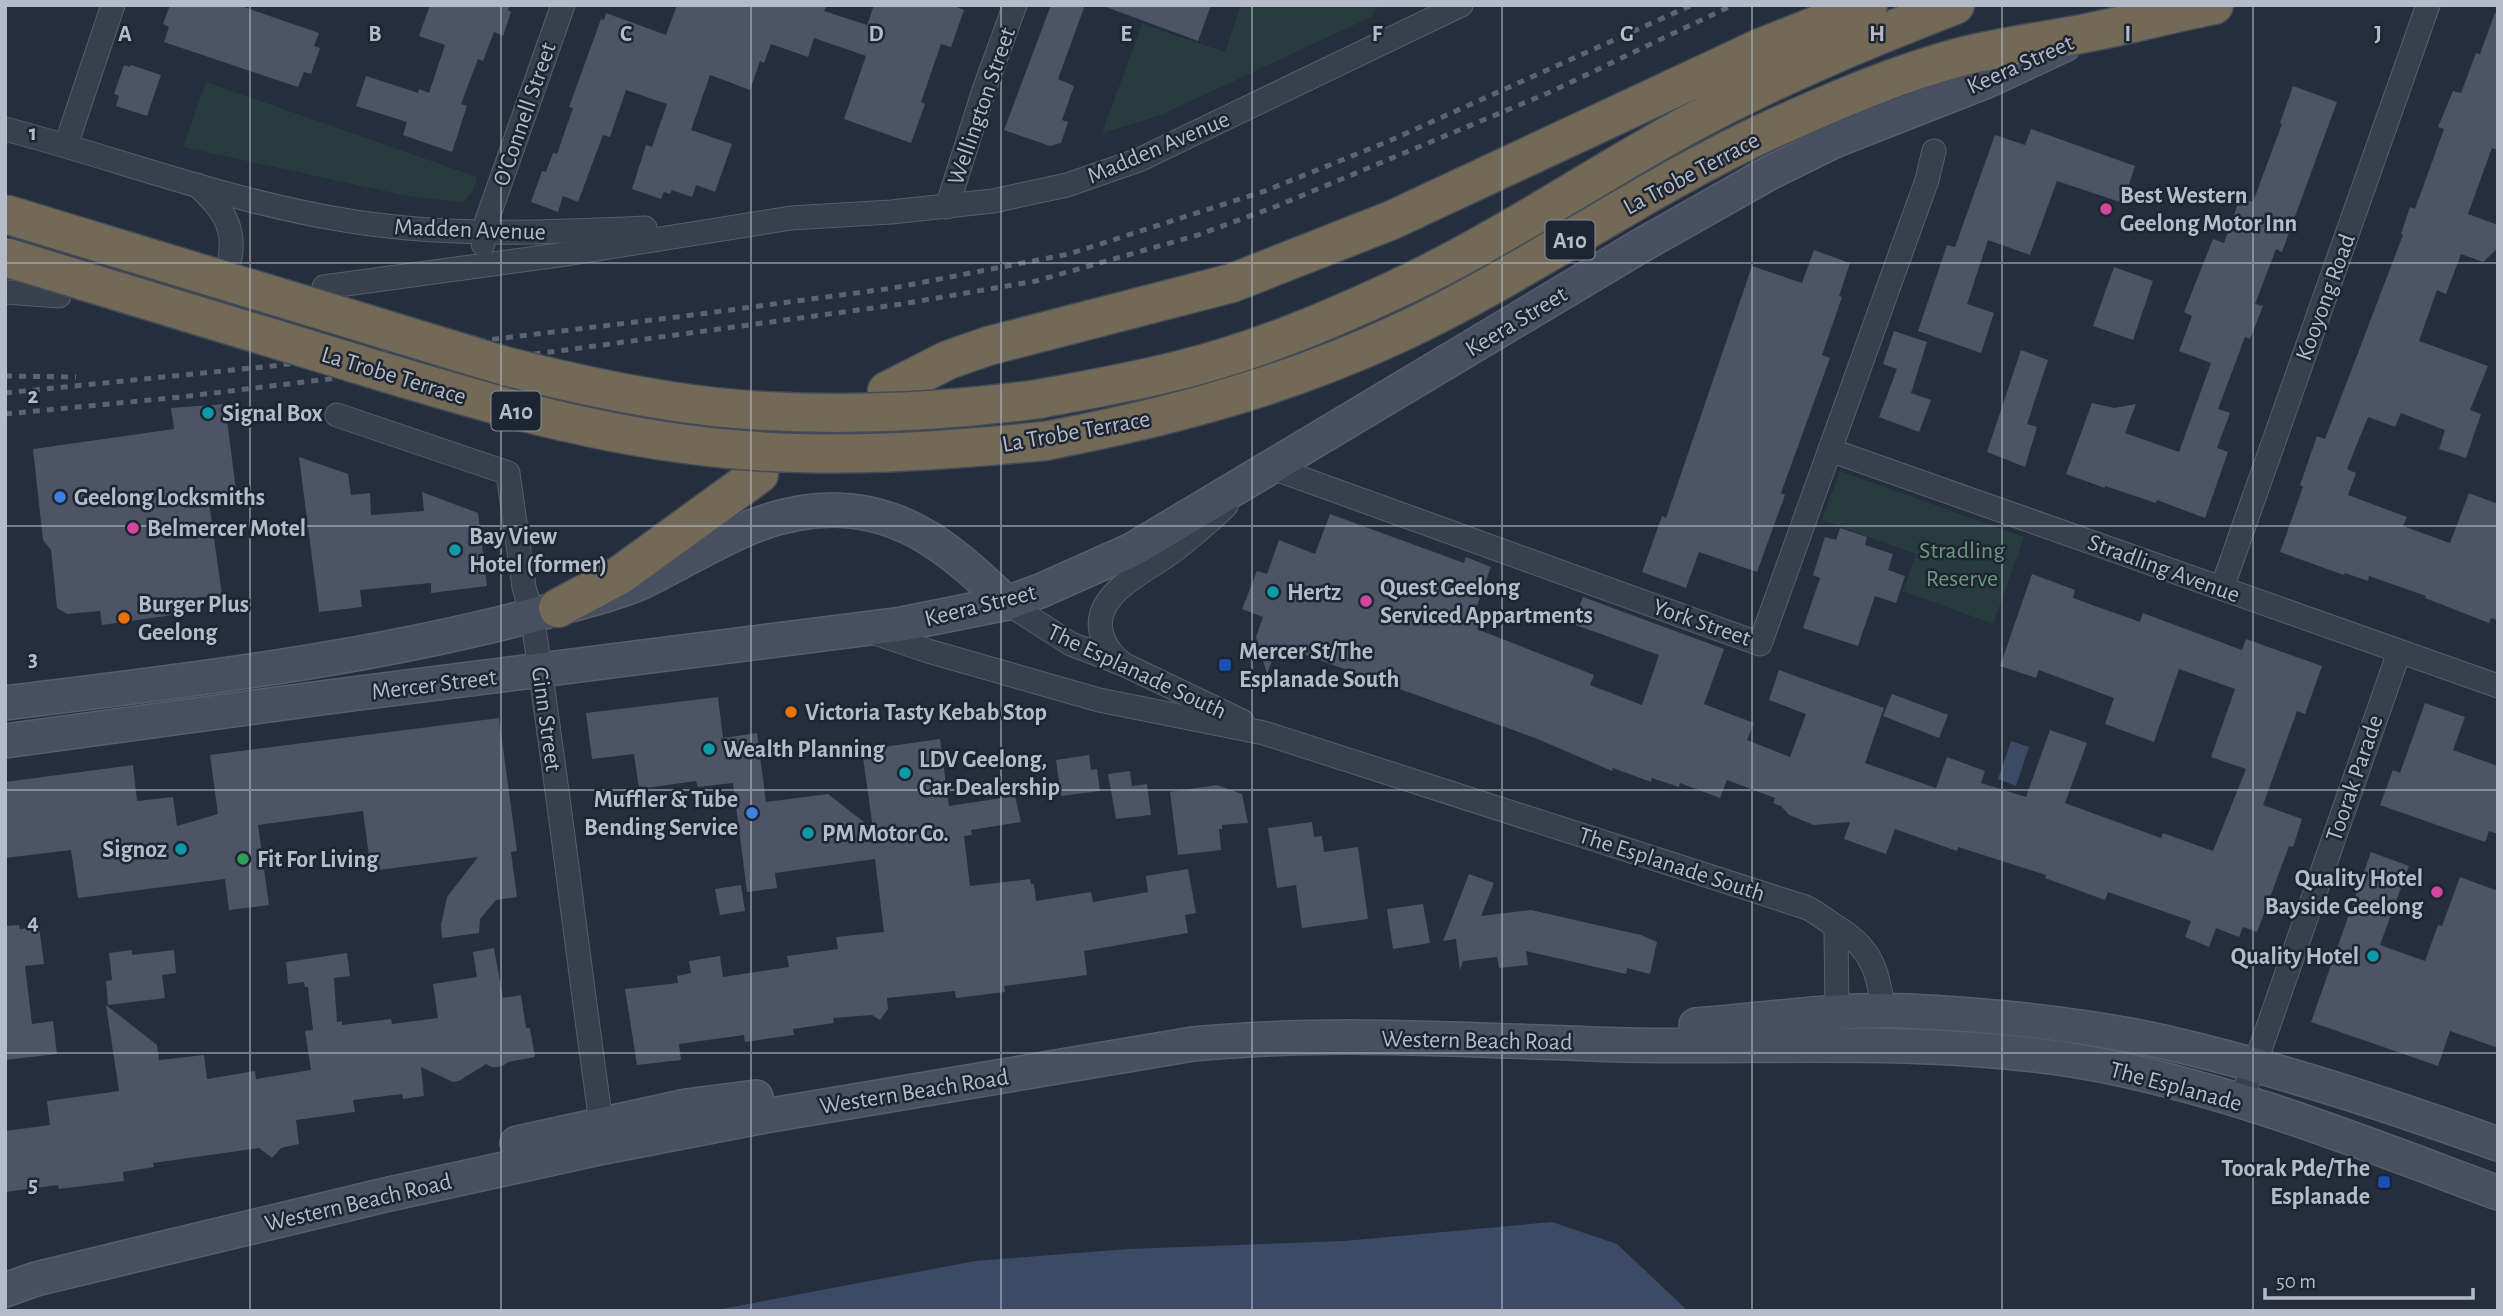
<svg xmlns="http://www.w3.org/2000/svg" width="2503" height="1316" font-family="'Alegreya Sans',sans-serif">
<style>
.green{fill:#283b3f}
.water{fill:#3c4a65}
.building{fill:#4c5465}
.lines{fill:none;stroke-linecap:round;stroke-linejoin:round}
.street-casing{stroke:#575e6b;stroke-width:25}
.secondary-casing{stroke:#575e6b;stroke-width:36}
.highway-casing{stroke:#444b58;stroke-width:41}
.street{stroke:#39404d;stroke-width:23}
.secondary{stroke:#484f60;stroke-width:33}
.highway{stroke:#726a57;stroke-width:38}
.rail{stroke:#5c6474;stroke-width:5;stroke-dasharray:7 7;stroke-linecap:butt}
.highway-bridge-casing{stroke:#444b58;stroke-width:41;stroke-linecap:butt}
.highway-bridge{stroke:#726a57;stroke-width:38}
.grid{fill:none;stroke:#b5bbc8;stroke-width:2;stroke-opacity:0.55}
.hotel-dot{fill:#d1479c;stroke:#1e2532;stroke-width:2.5}
.culture-dot{fill:#0f9aa8;stroke:#1e2532;stroke-width:2.5}
.shop-dot{fill:#3f7fe0;stroke:#1e2532;stroke-width:2.5}
.food-dot{fill:#e8710a;stroke:#1e2532;stroke-width:2.5}
.transit-dot{fill:#1a4fb4;stroke:#1e2532;stroke-width:2.5}
.leisure-dot{fill:#2e9e5b;stroke:#1e2532;stroke-width:2.5}
.labels{text-anchor:middle;stroke-width:5;stroke-linejoin:round;paint-order:stroke}
.shield{fill:#1e2532;stroke:#888e9b;stroke-width:2}
.shield-label{font-size:23px;font-weight:bold;fill:#b5bbc8}
.street-label{font-size:24px;fill:#b5bbc8;stroke:#1e2532}
.poi-label{font-size:24px;font-weight:bold;fill:#b5bbc8;stroke:#1e2532;text-anchor:start}
.park-label{font-size:24px;fill:#6e987b;stroke:#1e2532}
.grid-label{font-size:23px;text-anchor:middle;font-weight:bold;fill:#b5bbc8;stroke:#1e2532;stroke-width:5;stroke-linejoin:round;paint-order:stroke}
</style>
<rect width="100%" height="100%" fill="#252e3d"/>
<!-- green -->
<g class="green">
<polygon points="1241,5 1378,5 1371,17 1161,115 1102,133 1142,24 1225,52"/>
<polygon points="206,82 477,177 472,192 464,202 412,197 183,147"/>
<polygon points="1840,471 2024,537 1993,624 1903,591 1916,554 1822,520"/>
</g>
<!-- water -->
<g class="water">
<polygon points="2011,741 2029,747 2016,786 1998,779"/>
<polygon points="1552,1222 1617,1244 1688,1311 711,1311 975,1261 1128,1249 1344,1241"/>
</g>
<!-- building -->
<g class="building">
<polygon points="170,5 238,5 319,33 314,46 320,48 311,74 304,72 298,87 164,42 169,27 163,24"/>
<polygon points="430,5 510,5 508,10 511,12 503,36 494,32 483,61 478,59 461,104 467,106 452,152 403,135 407,122 356,106 366,76 418,93 419,89 429,93 445,45 419,36"/>
<polygon points="677,5 827,5 824,11 867,25 874,5 952,5 964,10 951,47 941,44 921,102 925,104 911,143 844,119 866,56 814,38 808,57 771,44 764,63 760,61 750,90 710,75 691,130 732,144 715,192 696,185 692,197 672,190 670,194 664,192 661,199 632,189 646,145 652,147 667,104 626,90 610,137 603,135 578,202 563,196 558,212 531,202 542,171 546,172 553,153 557,154 573,108 569,107 601,19 604,20 606,13 666,35"/>
<polygon points="1051,5 1085,5 1058,79 1074,86 1062,120 1068,122 1061,143 1050,146 1004,130"/>
<polygon points="1107,5 1211,5 1198,41 1106,7"/>
<polygon points="2495,13 2498,13 2498,150 2492,148 2468,214 2498,225 2498,248 2483,262 2461,254 2446,294 2437,290 2419,341 2488,366 2470,410 2481,414 2466,458 2439,449 2445,430 2401,413 2395,427 2368,417 2347,469 2356,473 2348,495 2407,517 2403,526 2450,543 2469,493 2498,504 2498,620 2491,618 2489,623 2425,598 2426,596 2369,576 2368,581 2345,573 2344,575 2280,552 2303,487 2300,485 2317,436 2325,439 2403,235 2401,234 2410,207 2415,209 2444,129 2438,127 2453,91 2461,93 2476,53 2480,54"/>
<polygon points="124,65 130,67 131,65 161,75 147,116 116,106 119,96 114,94"/>
<polygon points="2293,86 2337,102 2282,252 2276,249 2255,304 2263,306 2250,339 2245,337 2218,409 2230,413 2217,448 2228,452 2205,518 2157,500 2156,503 2105,486 2105,488 2066,474 2092,403 2114,408 2136,404 2125,433 2179,452 2211,363 2179,351 2192,316 2184,312 2213,239 2224,243 2240,198 2253,202 2282,124 2280,123"/>
<polygon points="2031,129 2135,166 2123,203 2057,181 2030,255 1988,240 1967,304 1994,313 1981,353 1918,331 1947,245 1955,247 1995,135 2025,145"/>
<polygon points="1814,250 1850,263 1839,296 1842,297 1822,355 1830,358 1781,493 1785,495 1757,572 1699,552 1686,588 1642,572 1662,516 1666,518 1752,266 1802,283"/>
<polygon points="2114,267 2153,281 2133,340 2093,326"/>
<polygon points="1894,331 1927,342 1911,393 1931,400 1919,432 1879,417 1897,369 1883,364"/>
<polygon points="2021,350 2048,360 2027,424 2037,427 2025,467 1987,452"/>
<polygon points="225,404 237,498 209,502 222,595 185,599 187,613 102,625 100,611 67,614 57,608 51,550 43,540 33,449 174,429 171,408"/>
<polygon points="299,457 348,474 351,495 370,493 371,515 424,511 422,492 478,513 487,586 431,593 431,583 360,590 362,607 319,612"/>
<polygon points="1330,514 1464,563 1466,557 1491,567 1475,611 1479,613 1476,622 1480,623 1477,629 1594,675 1590,685 1642,705 1659,655 1573,624 1583,597 1724,649 1704,704 1754,723 1747,740 1790,757 1806,714 1769,700 1779,670 1884,708 1865,763 1936,788 1947,757 1985,771 1981,783 2026,797 2050,730 2087,743 2065,803 2161,838 2163,833 2213,851 2246,769 2211,757 2235,689 2179,669 2154,742 2105,724 2114,698 2039,670 2036,678 2000,666 2032,574 2075,590 2073,598 2140,622 2143,613 2242,650 2246,639 2322,666 2305,714 2297,711 2263,805 2302,819 2293,847 2289,846 2257,932 2243,927 2239,937 2216,928 2209,947 2185,937 2191,921 2108,892 2105,900 2045,878 2046,875 1958,847 1957,851 1895,829 1886,854 1844,839 1850,822 1814,825 1789,815 1781,806 1773,803 1775,798 1727,780 1720,798 1680,783 1679,787 1652,778 1651,782 1613,768 1612,771 1535,738 1278,645 1267,674 1256,637 1263,617 1242,609 1257,571 1267,574 1279,540 1315,554"/>
<polygon points="1840,528 1867,537 1865,545 1893,554 1888,570 1905,576 1896,603 1875,596 1858,646 1803,628 1820,578 1813,575 1825,537 1836,540"/>
<polygon points="1892,694 1948,715 1939,738 1883,716"/>
<polygon points="718,697 723,738 757,733 766,802 828,794 873,829 862,750 940,739 949,806 1015,796 1021,822 971,830 972,835 964,836 970,886 1030,879 1031,884 1034,884 1036,901 1091,892 1093,902 1148,892 1146,876 1188,869 1196,913 1185,915 1188,933 1084,951 1087,975 1004,986 1005,992 956,998 955,991 887,998 888,1009 880,1020 872,1015 833,1018 834,1023 793,1029 794,1035 745,1042 744,1035 679,1044 681,1060 637,1065 625,989 678,983 677,976 691,973 689,961 720,956 723,977 789,967 787,956 838,949 836,937 884,932 875,859 775,873 777,888 747,892 733,783 698,787 696,781 639,789 634,754 592,759 586,713"/>
<polygon points="2425,703 2465,717 2453,750 2498,766 2498,834 2489,831 2485,842 2380,805 2393,770 2400,773"/>
<polygon points="499,718 517,851 511,852 517,897 496,900 480,919 479,933 442,938 441,925 447,897 478,857 371,871 363,811 258,825 269,905 229,910 225,879 78,898 71,850 5,858 5,782 133,765 137,801 173,797 177,826 218,814 210,755"/>
<polygon points="1089,755 1091,770 1097,769 1100,791 1061,796 1056,760"/>
<polygon points="1130,771 1132,786 1147,784 1151,815 1116,819 1108,774"/>
<polygon points="1217,785 1242,794 1248,823 1222,825 1222,829 1219,829 1221,850 1178,855 1170,792"/>
<polygon points="1312,822 1314,837 1322,836 1324,852 1358,847 1368,919 1302,928 1296,885 1277,888 1268,828"/>
<polygon points="2371,852 2409,866 2380,945 2425,961 2438,925 2442,926 2460,877 2498,891 2498,1048 2450,1031 2438,1066 2311,1022"/>
<polygon points="1469,874 1494,883 1481,916 1531,910 1641,935 1657,942 1650,974 1627,968 1626,974 1526,951 1528,965 1499,968 1497,957 1463,961 1460,970 1456,939 1443,941"/>
<polygon points="741,885 745,911 720,915 715,889"/>
<polygon points="1423,904 1430,943 1393,949 1387,909"/>
<polygon points="19,925 20,929 39,926 44,964 25,966 32,1024 53,1021 57,1054 5,1060 5,926"/>
<polygon points="494,948 503,998 521,995 526,1028 530,1028 535,1057 508,1062 504,1065 498,1067 492,1067 486,1064 459,1081 453,1082 421,1067 424,1096 403,1099 402,1094 353,1100 355,1112 296,1120 299,1144 281,1148 272,1158 259,1148 153,1163 154,1167 123,1172 124,1181 59,1189 58,1185 5,1192 5,1131 50,1125 47,1101 119,1091 106,1005 157,1045 159,1060 204,1055 207,1079 255,1071 256,1079 311,1070 305,1031 313,1030 308,987 305,987 304,982 288,984 286,962 347,953 350,976 334,978 337,1022 342,1021 342,1025 391,1019 392,1024 438,1018 433,984 477,977 473,952"/>
<polygon points="132,950 132,955 174,950 176,973 162,975 165,998 108,1005 106,981 112,980 109,953"/>
</g>
<g class="lines">
<!-- street casing -->
<g class="street-casing">
<g id="street">
<path d="M5,129C116,158 225,200 338,219C440,237 543,233 645,228"/>
<polyline points="66,145 113,5"/>
<path d="M197,185C220,206 236,225 230,258"/>
<polyline points="947,207 984,90 1015,5"/>
<polyline points="483,244 486,223 563,5"/>
<polyline points="324,287 566,254 791,218 891,212 993,201 1067,185 1139,160 1461,5"/>
<polyline points="5,292 59,296"/>
<path d="M337,415L508,473L524,587L532,616C559,789 578,963 603,1136"/>
<polyline points="1830,450 2498,686"/>
<polyline points="1270,467 1760,644 1927,180 1934,151"/>
<polyline points="2222,588 2428,5"/>
<polyline points="1007,603 1071,644 1123,664 1242,721"/>
<path d="M869,631L928,651L1099,700L1264,733L1805,907C1817,912 1827,921 1838,928C1874,950 1877,972 1884,1012"/>
<path d="M1123,664C1114,657 1107,649 1103,638C1087,596 1145,572 1172,552C1191,538 1209,522 1226,506"/>
<polyline points="1836,927 1837,1014"/>
<polyline points="2239,1102 2254,1067 2399,652"/>
</g>
</g>
<!-- secondary casing -->
<g class="secondary-casing">
<g id="secondary">
<path d="M5,703C190,680 376,659 556,609C585,601 615,594 642,582C707,551 758,510 834,510C910,511 956,555 1007,603"/>
<polyline points="5,741 336,696 902,624 1007,603 1040,591 1132,550 1642,245 1771,172 1834,141 1987,81 2064,45"/>
<path d="M1696,1025C1765,1020 1837,1008 1907,1011C1991,1015 2082,1024 2164,1042C2277,1068 2388,1105 2498,1144"/>
<polyline points="517,1143 686,1106 756,1097"/>
<path d="M5,1290L36,1279L135,1255L385,1195L604,1147L765,1116L1193,1044C1336,1030 1482,1041 1626,1045C1776,1048 1929,1037 2078,1061C2220,1085 2364,1143 2498,1193"/>
</g>
</g>
<!-- highway casing -->
<g class="highway-casing">
<g id="highway">
<polyline points="887,391 948,360 988,346 1232,283 1392,220 1760,48 1868,5"/>
<path d="M1039,399C1086,390 1133,382 1180,370C1258,351 1335,318 1407,284C1503,238 1591,178 1684,127C1771,79 1862,41 1955,5"/>
<path d="M1045,441C1166,418 1283,387 1395,335C1525,275 1642,188 1772,129C1832,102 1896,74 1960,57C2003,46 2047,41 2091,32C2132,24 2173,13 2214,5"/>
<polyline points="558,608 620,575 759,474"/>
</g>
</g>
<!-- street -->
<use href="#street" class="street"/>
<!-- secondary -->
<use href="#secondary" class="secondary"/>
<!-- highway -->
<use href="#highway" class="highway"/>
<!-- rail -->
<g class="rail">
<polyline points="5,376 76,377"/>
<polyline points="5,393 272,366 685,316 893,288 1069,254 1265,191 1389,141 1692,5"/>
<polyline points="5,414 181,397 566,350 902,304 1036,281 1198,235 1277,206 1548,93 1733,5"/>
</g>
<!-- highway-bridge casing -->
<g class="highway-bridge-casing">
<g id="highway-bridge">
<path d="M5,214L505,366C574,384 644,399 715,407C822,418 932,413 1039,399"/>
<path d="M5,257C118,292 231,326 344,360C472,399 595,437 730,449C836,459 940,451 1045,441"/>
</g>
</g>
<!-- highway-bridge -->
<use href="#highway-bridge" class="highway-bridge"/>
</g>
<!-- grid -->
<path class="grid" d="M250,5V1311M501,5V1311M751,5V1311M1001,5V1311M1252,5V1311M1502,5V1311M1752,5V1311M2002,5V1311M2253,5V1311M5,263H2498M5,526H2498M5,790H2498M5,1053H2498"/>
<!-- markers -->
<g class="hotel-dot">
<circle cx="2106" cy="209" r="7"/>
<circle cx="133" cy="528" r="7"/>
<circle cx="1366" cy="601" r="7"/>
<circle cx="2437" cy="892" r="7"/>
</g>
<g class="culture-dot">
<circle cx="208" cy="413" r="7"/>
<circle cx="455" cy="550" r="7"/>
<circle cx="1273" cy="592" r="7"/>
<circle cx="709" cy="749" r="7"/>
<circle cx="905" cy="773" r="7"/>
<circle cx="808" cy="833" r="7"/>
<circle cx="181" cy="849" r="7"/>
<circle cx="2373" cy="956" r="7"/>
</g>
<g class="shop-dot">
<circle cx="60" cy="497" r="7"/>
<circle cx="752" cy="813" r="7"/>
</g>
<g class="food-dot">
<circle cx="124" cy="618" r="7"/>
<circle cx="791" cy="712" r="7"/>
</g>
<g class="transit-dot">
<rect x="1218" y="658" width="14" height="14" rx="3.5"/>
<rect x="2377" y="1175" width="14" height="14" rx="3.5"/>
</g>
<circle class="leisure-dot" cx="243" cy="859" r="7"/>
<g class="labels">
<!-- shield labels -->
<g class="shield">
<rect x="1545.5" y="220.5" width="49" height="39" rx="5"/>
<rect x="491.5" y="391.5" width="49" height="39" rx="5"/>
</g>
<g class="shield-label">
<text x="1570" y="248">A10</text>
<text x="516" y="419">A10</text>
</g>
<!-- street labels -->
<g class="street-label">
<text transform="translate(2020 64) rotate(-24)" y="8">Keera Street</text>
<text transform="translate(981 106) rotate(-71)" y="8">Wellington Street</text>
<text transform="translate(524 114) rotate(-71)" y="8">O'Connell Street</text>
<text transform="translate(1158 147) rotate(-23)" y="8">Madden Avenue</text>
<text transform="translate(1691 173) rotate(-28)" y="8">La Trobe Terrace</text>
<text transform="translate(470 229) rotate(2)" y="8">Madden Avenue</text>
<text transform="translate(2325 297) rotate(-70)" y="8">Kooyong Road</text>
<text transform="translate(1516 321) rotate(-31)" y="8">Keera Street</text>
<text transform="translate(394 375) rotate(17)" y="8">La Trobe Terrace</text>
<text transform="translate(1076 431) rotate(-10)" y="8">La Trobe Terrace</text>
<text transform="translate(2164 568) rotate(20)" y="8">Stradling Avenue</text>
<text transform="translate(980 605) rotate(-14)" y="8">Keera Street</text>
<text transform="translate(1702 622) rotate(19)" y="8">York Street</text>
<text transform="translate(1137 671) rotate(25)" y="8">The Esplanade South</text>
<text transform="translate(434 684) rotate(-7)" y="8">Mercer Street</text>
<text transform="translate(547 719) rotate(82)" y="8">Ginn Street</text>
<text transform="translate(2354 778) rotate(-71)" y="8">Toorak Parade</text>
<text transform="translate(1672 864) rotate(18)" y="8">The Esplanade South</text>
<text transform="translate(1477 1040) rotate(1)" y="8">Western Beach Road</text>
<text transform="translate(2176 1086) rotate(15)" y="8">The Esplanade</text>
<text transform="translate(914 1091) rotate(-9)" y="8">Western Beach Road</text>
<text transform="translate(358 1202) rotate(-13)" y="8">Western Beach Road</text>
</g>
<!-- poi labels -->
<g class="poi-label">
<text x="2120" y="203">Best Western<tspan x="2120" dy="28">Geelong Motor Inn</tspan></text>
<text x="222" y="421">Signal Box</text>
<text x="74" y="505">Geelong Locksmiths</text>
<text x="147" y="536">Belmercer Motel</text>
<text x="469" y="544">Bay View<tspan x="469" dy="28">Hotel (former)</tspan></text>
<text x="1380" y="595">Quest Geelong<tspan x="1380" dy="28">Serviced Appartments</tspan></text>
<text x="1287" y="600">Hertz</text>
<text x="138" y="612">Burger Plus<tspan x="138" dy="28">Geelong</tspan></text>
<text x="1239" y="659">Mercer St/The<tspan x="1239" dy="28">Esplanade South</tspan></text>
<text x="805" y="720">Victoria Tasty Kebab Stop</text>
<text x="723" y="757">Wealth Planning</text>
<text x="919" y="767">LDV Geelong,<tspan x="919" dy="28">Car Dealership</tspan></text>
<text x="738" y="807" text-anchor="end">Muffler &amp; Tube<tspan x="738" dy="28">Bending Service</tspan></text>
<text x="822" y="841">PM Motor Co.</text>
<text x="167" y="857" text-anchor="end">Signoz</text>
<text x="257" y="867">Fit For Living</text>
<text x="2423" y="886" text-anchor="end">Quality Hotel<tspan x="2423" dy="28">Bayside Geelong</tspan></text>
<text x="2359" y="964" text-anchor="end">Quality Hotel</text>
<text x="2370" y="1176" text-anchor="end">Toorak Pde/The<tspan x="2370" dy="28">Esplanade</tspan></text>
</g>
<!-- park labels -->
<g class="park-label">
<text x="1962" y="558">Stradling<tspan x="1962" dy="28">Reserve</tspan></text>
</g>
</g>
<g class="grid-label">
<text x="125" y="41">A</text>
<text x="375" y="41">B</text>
<text x="626" y="41">C</text>
<text x="876" y="41">D</text>
<text x="1126" y="41">E</text>
<text x="1377" y="41">F</text>
<text x="1627" y="41">G</text>
<text x="1877" y="41">H</text>
<text x="2128" y="41">I</text>
<text x="2378" y="41">J</text>
<text x="33" y="140">1</text>
<text x="33" y="403">2</text>
<text x="33" y="666">3</text>
<text x="33" y="929">4</text>
<text x="33" y="1192">5</text>
</g>
<!-- border -->
<rect width="2503" height="1316" fill="none" stroke="#b5bbc8" stroke-width="14"/>
<!-- scale -->
<path d="M2265 1288v10h208v-10" fill="none" stroke="#b5bbc8" stroke-width="3.5"/>
<text x="2276" y="1288" font-size="21" fill="#b5bbc8" stroke="#1e2532" stroke-width="5" paint-order="stroke">50 m</text>
</svg>
